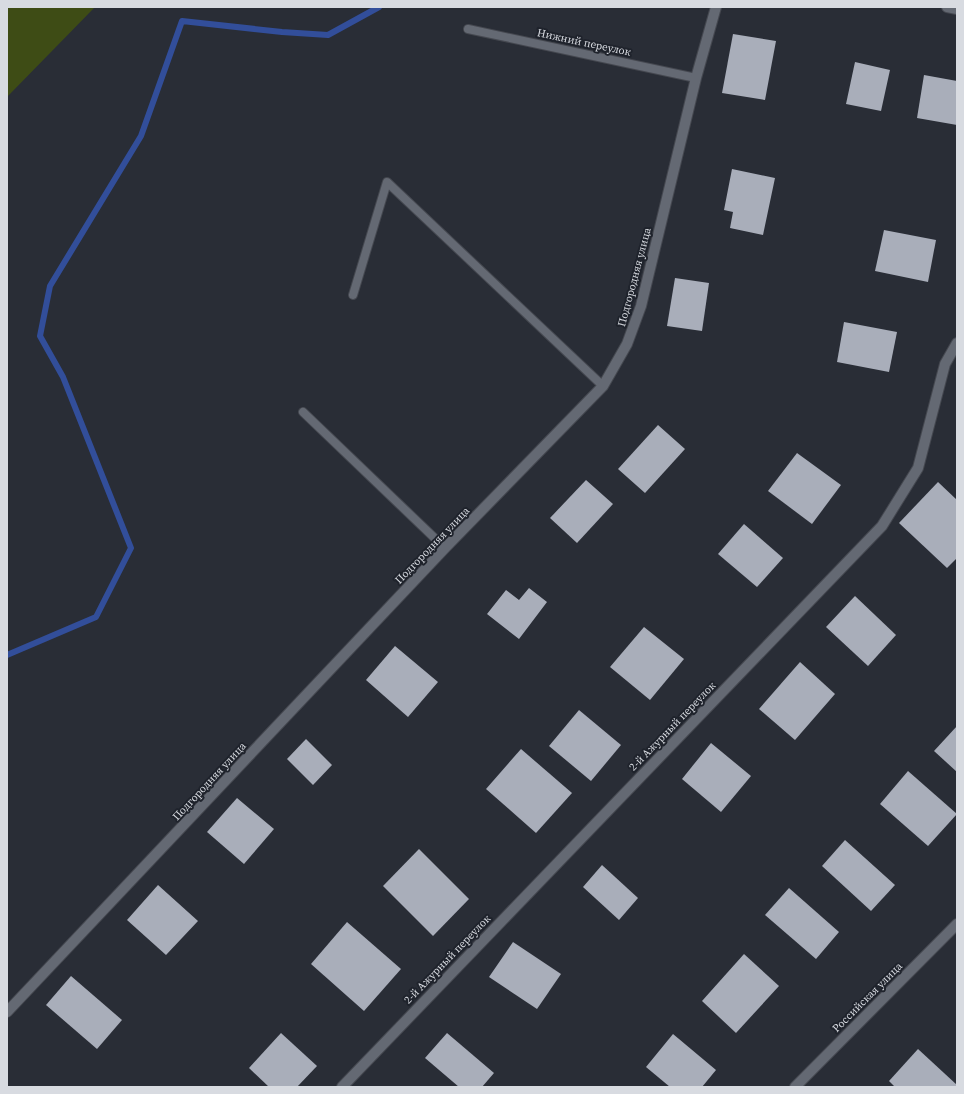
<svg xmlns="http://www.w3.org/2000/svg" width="964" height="1094" font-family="'Source Serif 4',serif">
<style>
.green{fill:#3e4c15}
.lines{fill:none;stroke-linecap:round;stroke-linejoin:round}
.stream{stroke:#324e9a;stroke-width:6}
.building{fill:#a9aeba}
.service-casing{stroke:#454850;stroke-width:10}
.minor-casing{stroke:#454850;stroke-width:12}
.tertiary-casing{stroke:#454850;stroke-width:12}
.service{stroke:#646973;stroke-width:8}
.minor{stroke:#646973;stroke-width:10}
.tertiary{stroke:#646973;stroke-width:10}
.labels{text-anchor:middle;stroke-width:4;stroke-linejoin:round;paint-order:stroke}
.street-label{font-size:11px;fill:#d8dbe1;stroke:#1f232c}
</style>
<rect width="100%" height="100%" fill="#292d36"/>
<!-- green -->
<polygon class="green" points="7,7 95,7 7,97"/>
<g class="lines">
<!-- stream -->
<polyline class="stream" points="7,655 96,617 131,548 63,377 40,336 50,286 141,136 182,21 282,32 328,35 379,7"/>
</g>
<!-- building -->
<g class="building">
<polygon points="733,34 776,41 765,100 722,93"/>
<polygon points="855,62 890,70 881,111 846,104"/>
<polygon points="924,75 957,81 957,125 917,118"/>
<polygon points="732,169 775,178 763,235 730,228 733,212 724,210"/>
<polygon points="884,230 936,240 928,282 875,271"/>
<polygon points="675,278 709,283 702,331 667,326"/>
<polygon points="844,322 897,332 889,372 837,362"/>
<polygon points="658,425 685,449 645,493 618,469"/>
<polygon points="797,453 841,485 812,524 768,491"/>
<polygon points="586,480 613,504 577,543 550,518"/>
<polygon points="938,482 957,500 957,558 947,568 899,523"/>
<polygon points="744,524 783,558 757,587 718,554"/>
<polygon points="529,588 547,602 519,639 487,614 506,590 519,600"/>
<polygon points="855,596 896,635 868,666 826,627"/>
<polygon points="644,627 684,659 650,700 610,667"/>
<polygon points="395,646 438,682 408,717 366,680"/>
<polygon points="800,662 835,694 795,740 759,709"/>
<polygon points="579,710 621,745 591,781 549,746"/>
<polygon points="957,726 957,772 934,751"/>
<polygon points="306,739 332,765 313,785 287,759"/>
<polygon points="711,743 751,776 721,812 682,779"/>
<polygon points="521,749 572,793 536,833 486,789"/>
<polygon points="908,771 957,814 928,846 880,804"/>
<polygon points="237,798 274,829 244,864 207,832"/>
<polygon points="845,840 895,885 871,911 822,866"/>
<polygon points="419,849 469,899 433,936 383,886"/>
<polygon points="602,865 638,898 619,920 583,887"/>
<polygon points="158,885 198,921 166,955 127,920"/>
<polygon points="789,888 839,932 816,959 765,915"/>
<polygon points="347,922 401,969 364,1011 311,964"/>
<polygon points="513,942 561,974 537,1009 489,977"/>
<polygon points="744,954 779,986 736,1033 702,1001"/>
<polygon points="71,976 122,1020 97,1049 46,1005"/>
<polygon points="281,1033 317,1066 297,1087 269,1087 249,1068"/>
<polygon points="447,1033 494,1073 482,1087 459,1087 425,1058"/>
<polygon points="673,1034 716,1070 702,1087 670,1087 646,1067"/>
<polygon points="918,1049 957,1085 956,1087 895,1087 889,1081"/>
</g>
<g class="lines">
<!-- service casing -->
<g class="service-casing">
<g id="service">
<polyline points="468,29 696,78"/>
<polyline points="353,295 387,182 603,386"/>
<polyline points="303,412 445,548"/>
</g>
</g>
<!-- minor casing -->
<g class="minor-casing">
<g id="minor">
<polyline points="947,7 957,9"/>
<polyline points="7,1012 445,548 603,386 627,344 641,306 696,78 716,7"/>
<polyline points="342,1087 882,526 918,468 945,364 957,343"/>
</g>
</g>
<!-- tertiary casing -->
<g class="tertiary-casing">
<polyline id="tertiary" points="795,1087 957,924"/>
</g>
<!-- service -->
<use href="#service" class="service"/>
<!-- minor -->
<use href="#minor" class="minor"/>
<!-- tertiary -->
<use href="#tertiary" class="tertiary"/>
</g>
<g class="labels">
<!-- street labels -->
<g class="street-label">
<text transform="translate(584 42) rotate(12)" y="4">Нижний переулок</text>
<text transform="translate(634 277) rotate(-75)" y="4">Подгородняя улица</text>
<text transform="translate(432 545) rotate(-46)" y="4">Подгородняя улица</text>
<text transform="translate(672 726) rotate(-46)" y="4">2-й Ажурный переулок</text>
<text transform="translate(209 781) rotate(-47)" y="4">Подгородняя улица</text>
<text transform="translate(447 959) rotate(-46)" y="4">2-й Ажурный переулок</text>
<text transform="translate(867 997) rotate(-45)" y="4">Российская улица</text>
</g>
</g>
<!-- border -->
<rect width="964" height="1094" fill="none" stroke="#d8dbe1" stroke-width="16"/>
</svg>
